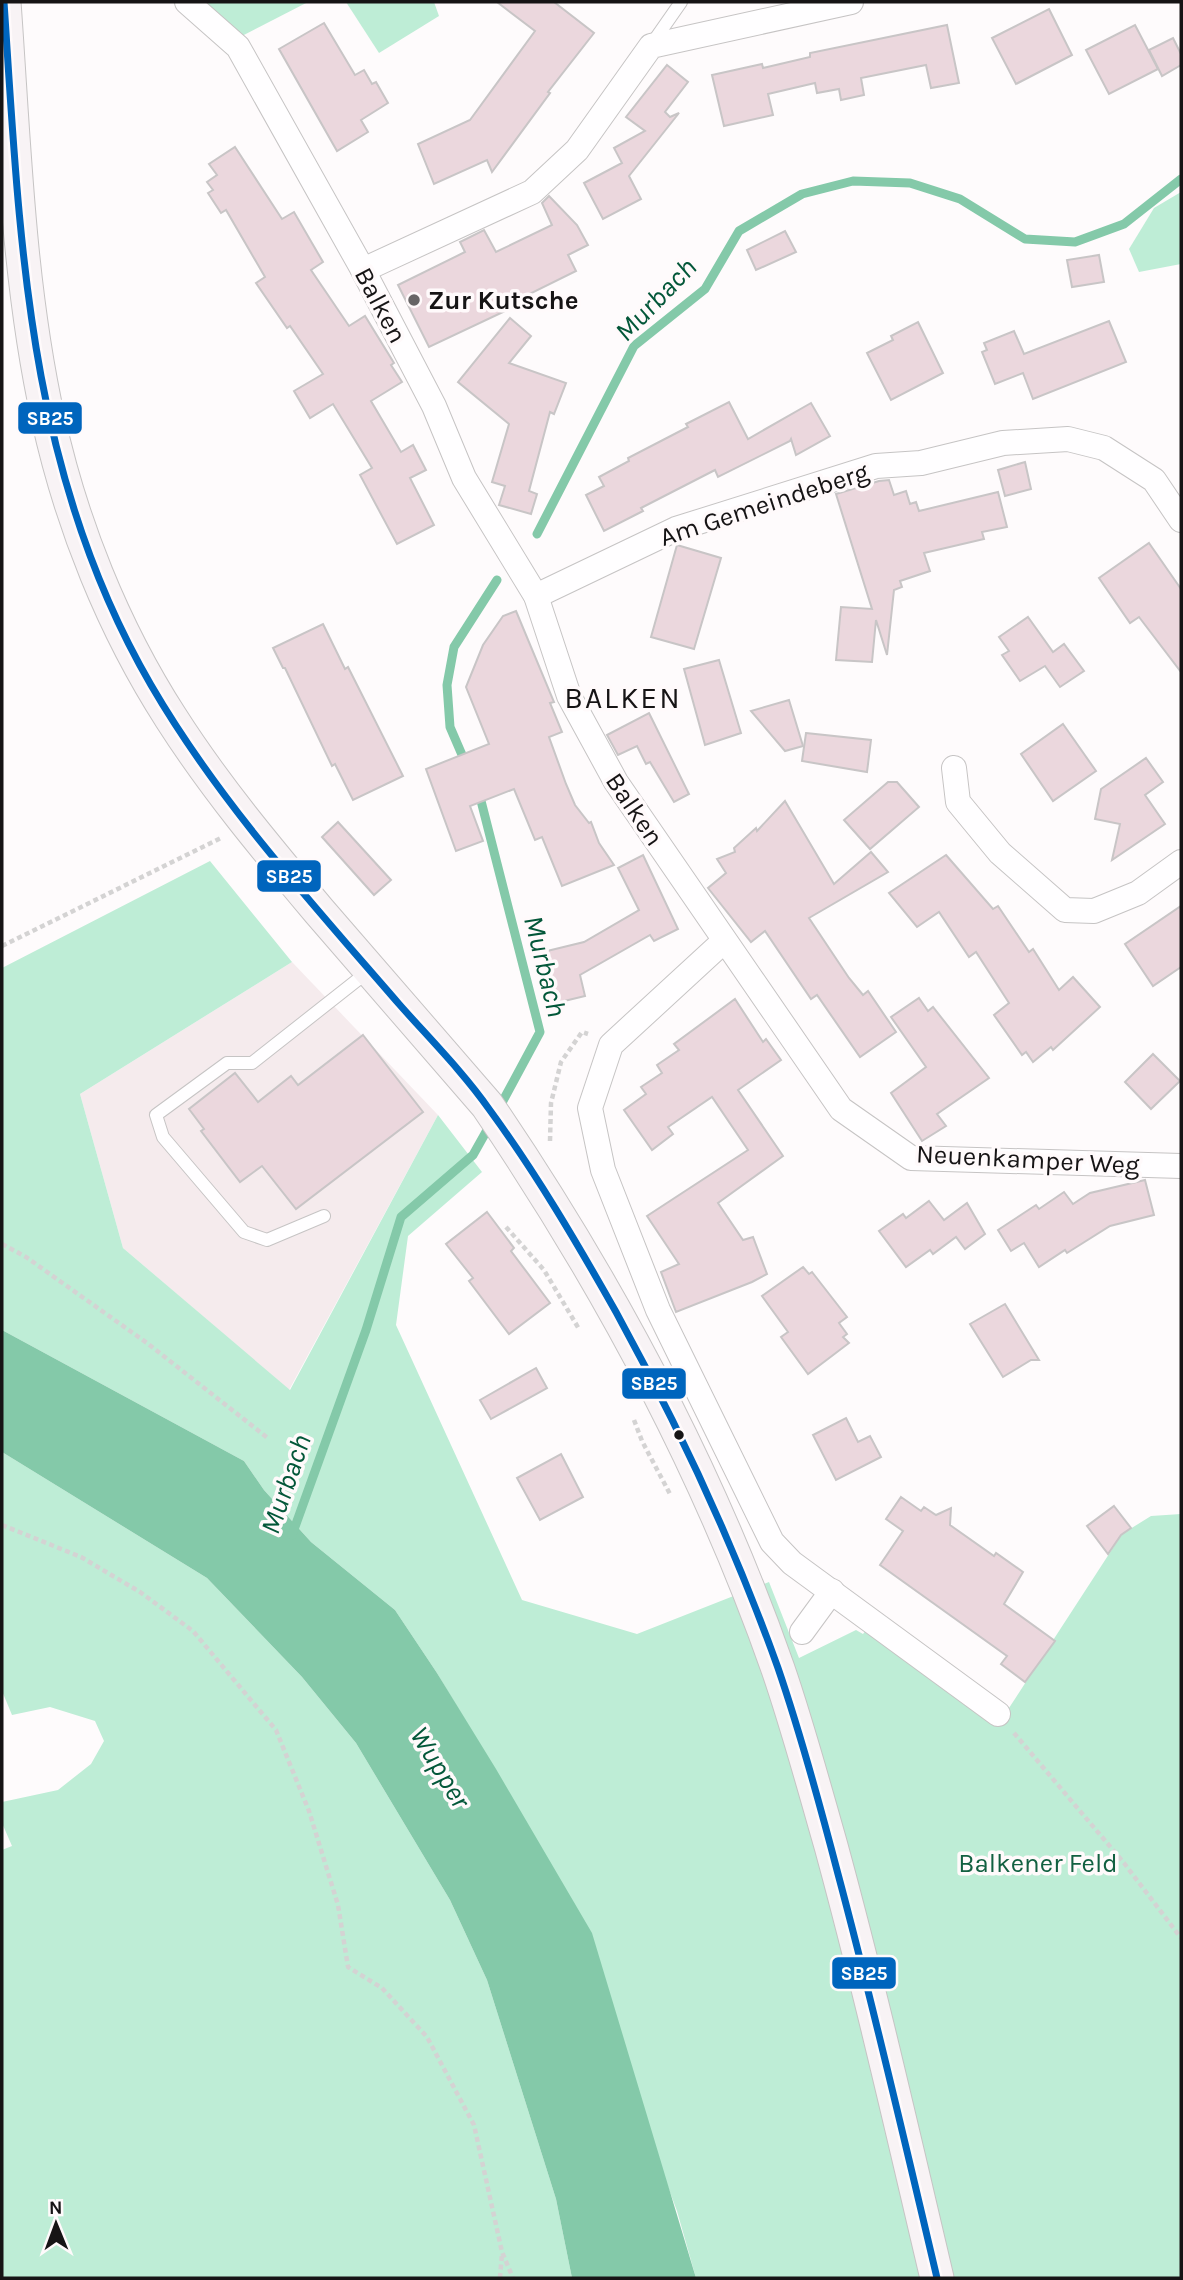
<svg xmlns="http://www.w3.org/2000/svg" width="1183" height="2280" font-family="Karla,sans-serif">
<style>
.built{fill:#f5ebed}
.green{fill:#beedd6}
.water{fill:#84c9a9}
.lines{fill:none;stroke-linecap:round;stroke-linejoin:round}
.stream{stroke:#84c9a9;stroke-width:9}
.building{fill:#ebd7dd;stroke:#c8c5c6;stroke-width:2}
.service-casing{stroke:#c6c4c4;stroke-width:14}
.minor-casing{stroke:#c6c4c4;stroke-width:26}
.secondary-casing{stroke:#c6c4c4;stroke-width:35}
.path{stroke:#d4d3d3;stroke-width:4.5;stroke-dasharray:5 3.5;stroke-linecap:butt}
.service{stroke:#fffeff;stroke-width:12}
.minor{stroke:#fffeff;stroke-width:24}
.secondary{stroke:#f8f3f5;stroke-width:33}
.bus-1-casing{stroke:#fffafb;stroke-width:12}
.bus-1{stroke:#0065bd;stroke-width:7}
.poi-dot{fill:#676566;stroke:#fffafb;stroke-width:2.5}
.bus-dot{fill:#161415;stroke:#fffafb;stroke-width:2.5}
.labels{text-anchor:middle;stroke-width:7;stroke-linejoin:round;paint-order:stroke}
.poi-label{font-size:26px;font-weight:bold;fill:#161415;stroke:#fffafb;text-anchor:start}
.street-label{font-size:26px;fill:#161415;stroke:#fffafb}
.park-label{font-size:26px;fill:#126041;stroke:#fffafb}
.water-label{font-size:28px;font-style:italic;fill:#035739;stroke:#fffafb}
.quarter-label{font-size:30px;letter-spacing:2px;fill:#161415;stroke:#fffafb}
.line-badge{stroke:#fffafb;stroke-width:2.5}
.badge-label{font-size:19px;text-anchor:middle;font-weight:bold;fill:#fff}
</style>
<rect width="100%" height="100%" fill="#fefbfc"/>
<!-- built -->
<polygon class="built" points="292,962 438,1115 289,1390 123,1248 80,1094"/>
<!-- green -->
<g class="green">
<polygon points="203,2 308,2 238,38"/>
<polygon points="346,2 434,2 439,16 379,53"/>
<polygon points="1181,192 1181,264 1139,272 1129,249 1154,208"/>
<polygon points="210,861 292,962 80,1094 123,1248 290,1390 438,1115 482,1172 408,1236 396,1325 522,1600 637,1634 769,1582 799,1658 856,1630 863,1634 866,1630 994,1724 1009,1708 1122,1534 1151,1516 1181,1514 1181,2278 696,2278 677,2211 542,1849 437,1673 395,1610 311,1542 264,1490 244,1461 2,1330 2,968"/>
<polygon points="2,1452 207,1578 302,1677 356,1743 450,1900 487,1980 556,2199 572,2278 2,2278 2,1850 12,1846 2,1823 2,1802 58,1790 91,1764 104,1741 95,1721 50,1707 12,1715 2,1691"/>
</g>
<!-- water -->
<polygon class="water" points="2,1330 244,1461 264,1490 311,1542 395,1610 437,1673 496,1769 592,1933 696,2278 572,2278 556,2199 487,1980 450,1900 356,1743 302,1677 207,1578 2,1452"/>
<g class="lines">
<!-- stream -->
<g class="stream">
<polyline points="537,534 634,346 705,289 739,231 802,194 853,181 910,183 960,199 1025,239 1075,242 1124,224 1181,179"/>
<polyline points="466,764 450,727 447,685 454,647 497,580"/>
<polyline points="479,793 540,1032 498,1110"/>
<polyline points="292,1535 366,1330 401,1217 473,1155 491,1123"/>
</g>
</g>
<!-- building -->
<g class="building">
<polygon points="497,2 554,2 594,33 548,92 550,93 492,172 487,160 434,184 418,144 470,120 535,31"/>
<polygon points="1049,9 1072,55 1016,84 992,38"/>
<polygon points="324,23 355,75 364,70 372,84 376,82 388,103 361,120 368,132 337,151 279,49"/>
<polygon points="947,25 959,83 931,88 926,65 861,78 864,95 841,100 839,89 817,93 815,83 768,94 773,115 724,126 712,75 762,64 763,68 810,57 810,53"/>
<polygon points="1135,25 1158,69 1109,94 1086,50"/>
<polygon points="1173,38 1181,54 1181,65 1162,76 1149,50"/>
<polygon points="667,65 688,82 665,112 670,117 679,113 629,176 641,199 603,219 584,183 622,163 614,148 645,131 626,117"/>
<polygon points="235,147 282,219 294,212 323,262 311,270 349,326 365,316 394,363 391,365 402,382 371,401 401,452 413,445 426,470 410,478 434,525 397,544 360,475 372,468 333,404 310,418 294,391 323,374 290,326 287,328 256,283 265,277 226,210 221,213 208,193 213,190 207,182 217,175 209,164"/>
<polygon points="549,196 577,225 588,245 568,255 576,271 499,309 503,312 429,347 398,285 465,252 460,242 484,230 496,252 552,225 542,203"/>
<polygon points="785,231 796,252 756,270 747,250"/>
<polygon points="1099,255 1104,282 1072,287 1067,260"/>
<polygon points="510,318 531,336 509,363 566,383 554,414 550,412 529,491 537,494 531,514 499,505 505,486 492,482 509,424 458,382"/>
<polygon points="1109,321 1126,362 1033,399 1023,373 995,384 982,352 987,350 984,343 1014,331 1024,354"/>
<polygon points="918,322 943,373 891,400 867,353 893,340 891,336"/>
<polygon points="729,402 748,439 811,403 830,436 796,455 791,439 790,441 718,477 715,470 641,508 643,511 604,531 586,495 604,486 599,477 629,461 628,458 688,427 686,424"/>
<polygon points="1025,462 1031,489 1005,496 998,470"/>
<polygon points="889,480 894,495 906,491 910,504 916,502 919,511 998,492 1007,527 982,532 984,539 924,553 930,571 900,581 902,587 894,590 887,655 876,620 872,662 836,660 841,607 872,609 836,494 879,481"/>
<polygon points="1149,543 1181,589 1181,672 1139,617 1130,623 1099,578"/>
<polygon points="677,545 721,558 694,649 651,637"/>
<polygon points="516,611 554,702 550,703 562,732 549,737 566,784 575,805 589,823 591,822 599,843 614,865 562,886 542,837 535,840 514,789 470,806 483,841 456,851 426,769 489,744 466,687 483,645 503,616"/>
<polygon points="1028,617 1053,652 1064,644 1084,671 1060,687 1045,666 1020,681 1002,655 1009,651 999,637"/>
<polygon points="323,624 345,669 348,667 403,776 353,800 335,764 332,766 285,668 283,668 273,648"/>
<polygon points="719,660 741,733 705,745 684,669"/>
<polygon points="789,700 803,746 785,751 751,711"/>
<polygon points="649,713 689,794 674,802 650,762 646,764 637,746 618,755 607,735"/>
<polygon points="1063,724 1096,771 1053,801 1021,754"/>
<polygon points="806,733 871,740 867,772 802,761"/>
<polygon points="1146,758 1163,782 1145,795 1165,824 1112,860 1120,824 1095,819 1101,789"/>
<polygon points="888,782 897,782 919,807 870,849 844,820"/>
<polygon points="785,801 834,884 871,852 888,872 809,918 849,978 863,995 868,991 896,1032 860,1057 817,995 811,999 765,931 751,942 708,888 726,873 717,859 735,852 734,848 756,828 757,831"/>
<polygon points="338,822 391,880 374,895 322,837"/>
<polygon points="643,855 678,929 654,941 650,935 580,975 585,996 556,1003 543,952 584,942 639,910 618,868"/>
<polygon points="946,855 993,909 998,906 1029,952 1033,949 1059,990 1073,977 1100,1007 1053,1050 1051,1047 1033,1062 1026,1052 1022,1055 994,1015 1009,1003 976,952 969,957 939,912 917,927 889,893"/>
<polygon points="1181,906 1181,967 1153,986 1125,944"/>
<polygon points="919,998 928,1011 933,1007 989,1078 937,1114 946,1126 922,1141 891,1093 926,1067 891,1017"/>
<polygon points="735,999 763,1042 766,1039 781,1060 738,1090 783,1156 718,1203 743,1240 753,1237 767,1274 752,1282 676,1312 661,1272 679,1264 647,1216 748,1150 712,1097 668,1127 673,1134 652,1150 624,1110 646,1094 641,1087 662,1073 657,1065 679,1050 674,1044"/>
<polygon points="363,1035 423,1112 296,1209 262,1166 240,1182 201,1131 204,1129 189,1109 235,1073 258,1102 291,1076 298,1085"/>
<polygon points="1153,1054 1180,1081 1151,1109 1125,1082"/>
<polygon points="1145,1180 1154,1215 1110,1226 1067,1253 1065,1250 1039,1267 1024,1243 1011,1251 998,1230 1036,1205 1039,1209 1064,1192 1073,1204 1090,1193"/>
<polygon points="929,1201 944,1220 967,1203 985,1234 965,1249 956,1237 933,1254 930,1250 906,1267 879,1231 903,1214 906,1218"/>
<polygon points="487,1212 514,1248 511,1251 550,1303 509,1334 469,1281 473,1278 446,1244"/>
<polygon points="803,1267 809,1274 812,1272 847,1317 839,1323 847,1334 843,1337 849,1343 808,1374 781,1337 788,1332 762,1296"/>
<polygon points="1005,1304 1039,1360 1031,1360 1003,1377 970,1324"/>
<polygon points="536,1368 547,1388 491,1419 480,1400"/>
<polygon points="846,1418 858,1442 870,1436 881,1457 836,1480 813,1435"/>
<polygon points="561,1454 583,1497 540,1520 517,1478"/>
<polygon points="901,1497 921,1511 924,1507 936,1515 951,1508 950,1525 994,1556 996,1553 1023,1572 1004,1604 1055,1641 1025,1682 1001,1664 1007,1656 880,1565 903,1531 886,1519"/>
<polygon points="1114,1506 1131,1528 1121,1535 1108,1554 1087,1526"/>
</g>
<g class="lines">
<!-- service casing -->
<g class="service-casing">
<g id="service">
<polyline points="651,45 681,2"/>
<polyline points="324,1216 267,1240 244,1232 163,1137 156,1115 227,1063 252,1063 370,970"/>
</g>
</g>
<!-- minor casing -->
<g class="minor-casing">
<g id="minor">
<polyline points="187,2 238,47 363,270 434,406 464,478 536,596 569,696 616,782 841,1109 911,1158 1181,1166"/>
<polyline points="363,270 532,192 577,150 651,46 851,2"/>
<polyline points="536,596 676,529 876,466 921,463 1003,443 1068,439 1104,448 1154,480 1181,520"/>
<polyline points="954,768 958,802 1000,853 1065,910 1094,911 1138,893 1181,862"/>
<polyline points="724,941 611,1045 590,1108 603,1170 658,1310 772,1542 792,1563 998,1714"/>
<polyline points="802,1632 832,1591"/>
</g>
</g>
<!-- secondary casing -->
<g class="secondary-casing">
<path id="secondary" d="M4,2C14,140 18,282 48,418C71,523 113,628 171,718C215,787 267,849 319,911C375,976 431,1041 487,1105C606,1280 708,1469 778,1669C798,1727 814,1787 831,1846C870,1989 903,2134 937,2278"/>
</g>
<!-- path -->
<g class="path">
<polyline points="2,946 221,838"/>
<polyline points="550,1141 551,1103 561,1062 582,1032 588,1034"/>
<polyline points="506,1227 544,1270 579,1329"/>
<polyline points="2,1244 26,1257 147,1343 269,1439"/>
<polyline points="634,1420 642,1441 670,1494"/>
<polyline points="2,1525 81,1557 140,1592 193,1631 276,1730 309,1811 338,1905 348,1967 382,1988 427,2037 474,2125 502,2252 513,2278"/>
<polyline points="1014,1733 1124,1863 1181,1938"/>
<polyline points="500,2278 502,2253"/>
</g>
<!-- service -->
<use href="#service" class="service"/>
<!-- minor -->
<use href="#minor" class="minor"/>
<!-- secondary -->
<use href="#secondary" class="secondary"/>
<!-- bus-1 casing -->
<g class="bus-1-casing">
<path id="bus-1" d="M4,2C20,241 27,472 151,685C219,802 311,902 399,1004C429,1038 463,1072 489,1109C536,1173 577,1243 616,1312C679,1427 734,1545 778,1668C801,1735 820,1805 838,1874C874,2008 905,2143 937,2278"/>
</g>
<!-- bus-1 -->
<use href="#bus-1" class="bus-1"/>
</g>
<!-- markers -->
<circle class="poi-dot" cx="414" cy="300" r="7"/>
<circle class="bus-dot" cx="679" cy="1435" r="6"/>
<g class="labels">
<!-- poi labels -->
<g class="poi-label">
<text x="428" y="309">Zur Kutsche</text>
</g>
<!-- street labels -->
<g class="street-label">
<text transform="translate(381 305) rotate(62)" y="9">Balken</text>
<text transform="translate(764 504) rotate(-18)" y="9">Am Gemeindeberg</text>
<text transform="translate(635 809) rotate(56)" y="9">Balken</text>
<text transform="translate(1028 1159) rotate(3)" y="9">Neuenkamper Weg</text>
</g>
<!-- park labels -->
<g class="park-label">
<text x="1038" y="1872">Balkener Feld</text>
</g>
<!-- water labels -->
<g class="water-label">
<text transform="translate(655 299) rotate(-46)" y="10">Murbach</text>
<text transform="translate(546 966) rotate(76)" y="10">Murbach</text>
<text transform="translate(285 1484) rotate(-71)" y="10">Murbach</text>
<text transform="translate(441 1767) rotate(59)" y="10">Wupper</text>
</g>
<!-- quarter labels -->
<g class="quarter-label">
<text x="623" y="708">BALKEN</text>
</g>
</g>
<g class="line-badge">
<rect x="17" y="401" width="66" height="34" rx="7" fill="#0065bd"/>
<rect x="256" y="859" width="66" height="34" rx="7" fill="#0065bd"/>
<rect x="621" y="1367" width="66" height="33" rx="7" fill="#0065bd"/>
<rect x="831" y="1956" width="66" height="34" rx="7" fill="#0065bd"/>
</g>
<g class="badge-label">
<text x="50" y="425">SB25</text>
<text x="289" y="883">SB25</text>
<text x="654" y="1390">SB25</text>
<text x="864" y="1980">SB25</text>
</g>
<!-- border -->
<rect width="1183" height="2280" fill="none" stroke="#161415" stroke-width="7"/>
<!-- north arrow -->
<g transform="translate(56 2224) rotate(359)" stroke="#fffafb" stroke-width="5" paint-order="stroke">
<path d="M0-5L12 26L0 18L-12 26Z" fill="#161415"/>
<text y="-10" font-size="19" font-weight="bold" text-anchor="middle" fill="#161415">N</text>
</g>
</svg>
